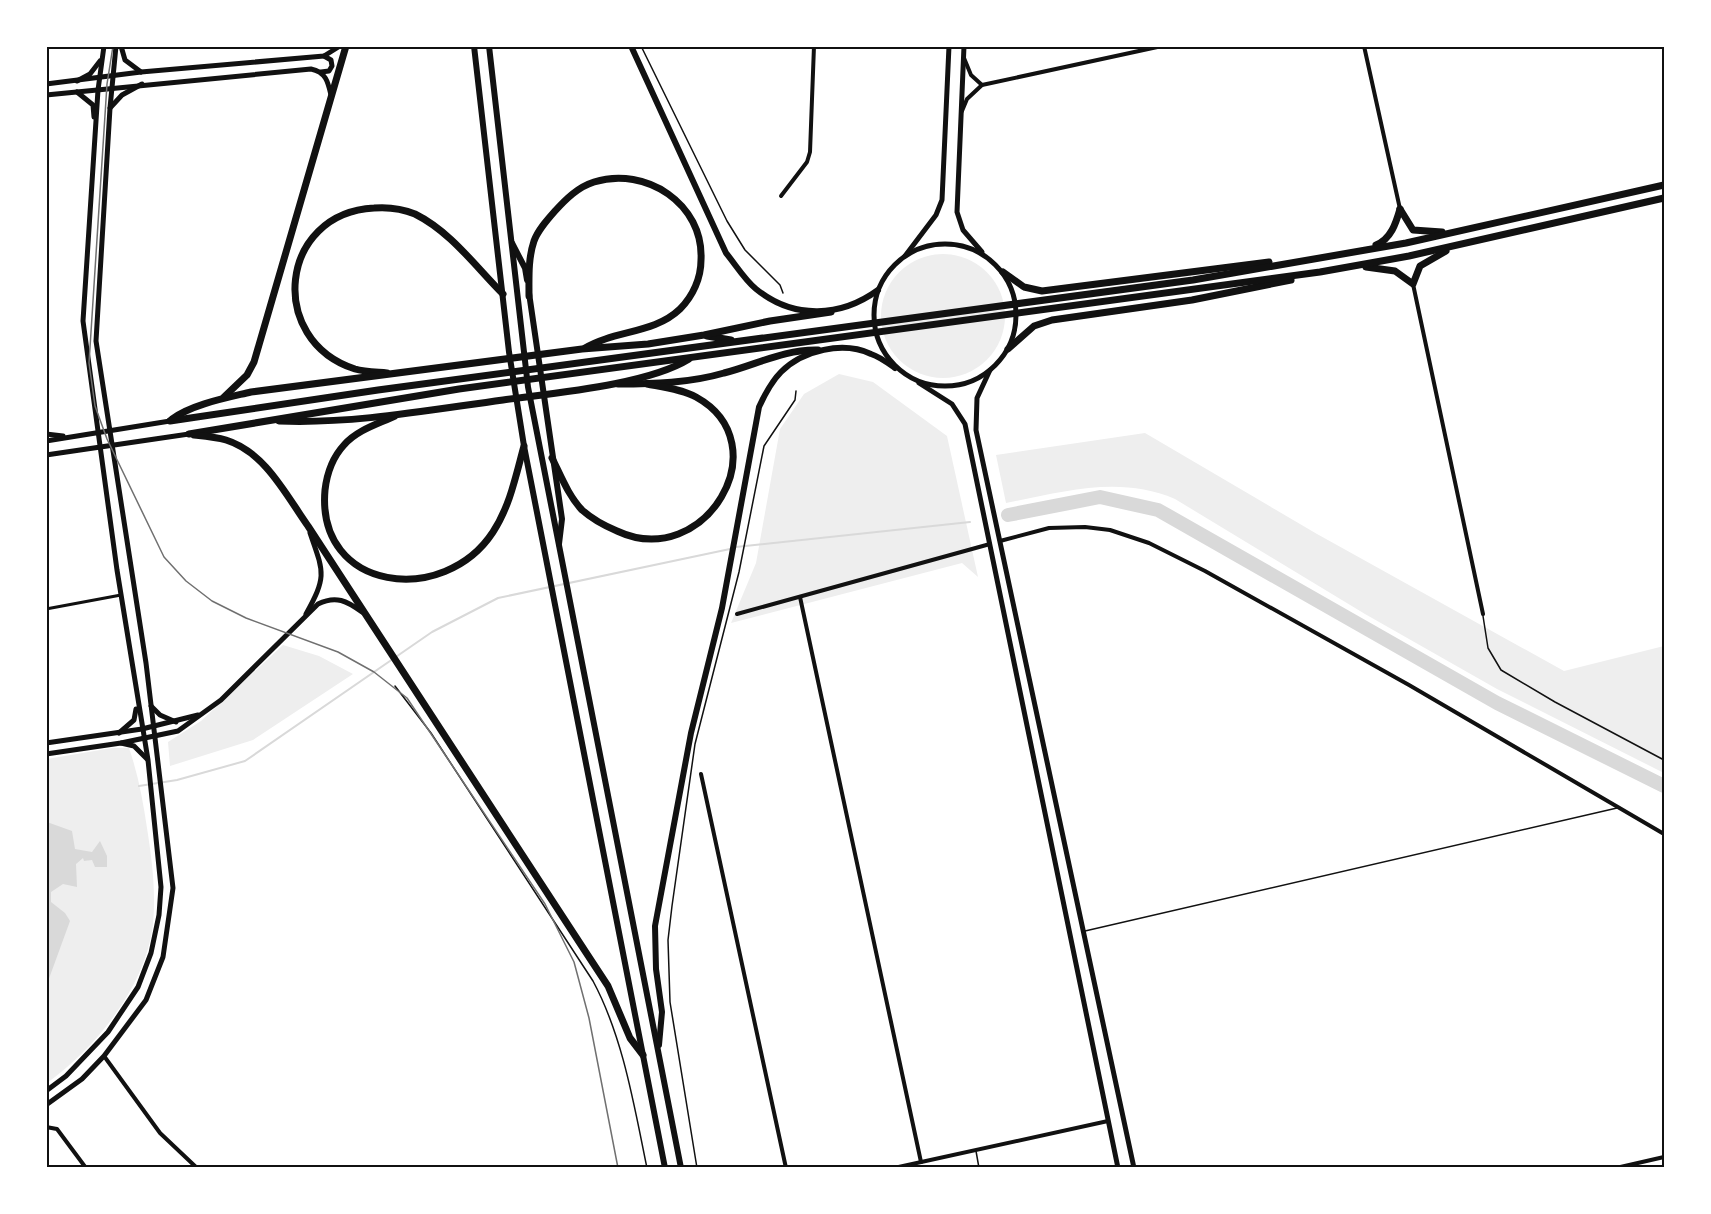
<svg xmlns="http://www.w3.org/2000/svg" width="1711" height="1214" font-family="'Work Sans',sans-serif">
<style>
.green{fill:#eee}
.water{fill:#d9d9d9}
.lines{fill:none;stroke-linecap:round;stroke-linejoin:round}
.stream{stroke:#d9d9d9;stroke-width:2}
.river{stroke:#d9d9d9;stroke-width:14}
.service{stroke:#111;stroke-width:1.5}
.pedestrian{stroke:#111;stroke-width:3}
.minor{stroke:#111;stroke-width:4}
.secondary{stroke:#111;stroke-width:5}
.primary{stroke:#111;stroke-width:5}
.trunk{stroke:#111;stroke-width:6}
.motorway{stroke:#111;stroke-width:7}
.tram{stroke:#707070;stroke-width:1.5}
.neatline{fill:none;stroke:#111;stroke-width:2}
</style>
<rect width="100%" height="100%" fill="#fff"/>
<!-- green -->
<g class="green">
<circle cx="943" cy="316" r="62"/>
<polygon points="839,374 873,382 947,436 978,577 962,563 731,623 756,563 780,429 804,394"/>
<path d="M1145,433L1317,534L1564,671L1664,646V773L1497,689L1365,614L1175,499C1119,475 1063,492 1006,503L996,455Z"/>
<polygon points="283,645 319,656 353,674 253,740 170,766 168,742 201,721"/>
<path d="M112,748H129C138,774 143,801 147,828C152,860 156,891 153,924C146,986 96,1048 47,1083V759Z"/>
</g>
<!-- water -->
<polygon class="water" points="47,822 72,831 75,849 92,852 100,841 107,856 107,867 95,867 92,860 84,861 83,858 76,864 77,887 63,884 51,892 51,902 65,913 70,921 47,984"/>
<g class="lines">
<!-- stream -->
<g class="stream">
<polyline points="736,547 970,522"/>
<polyline points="139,786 177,780 245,761 432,632 498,598 730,549"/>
</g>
<!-- river -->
<polyline class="river" points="1008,515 1100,497 1158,510 1497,703 1664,786"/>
<!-- service -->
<g class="service">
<polyline points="641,46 727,221 745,250 780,285 783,293"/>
<polyline points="1483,616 1488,648 1501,670 1555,702 1664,760"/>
<path d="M395,686L431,733L593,981C623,1037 634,1105 647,1168"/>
<polyline points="1085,931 1617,808"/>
<polyline points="976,1151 979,1168"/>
<polyline points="697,1168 670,1002 668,940 672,906 695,744 739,572 764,446 795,400 796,391"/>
</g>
<!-- pedestrian -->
<polyline class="pedestrian" points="46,609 121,595"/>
<!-- minor -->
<g class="minor">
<polyline points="1364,46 1400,209"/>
<polyline points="964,58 971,75 982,85"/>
<polyline points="962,111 967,99 982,85 1162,46"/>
<polyline points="781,196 807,162 810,152 814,46"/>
<polyline points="1413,284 1483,614"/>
<polyline points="1000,541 1049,528 1085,527 1110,530 1149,543 1205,571 1409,685 1664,834"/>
<polyline points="800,597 921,1162"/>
<polyline points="737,614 990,544"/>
<polyline points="701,774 786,1168"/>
<polyline points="104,1056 160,1133 197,1168"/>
<polyline points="46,1127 57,1129 86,1168"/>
<polyline points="894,1168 1108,1121"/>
<polyline points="1616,1168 1664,1157"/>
</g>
<!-- secondary -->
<g class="secondary">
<polyline points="321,72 329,71 332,66 331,60 324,56"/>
<polyline points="46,84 141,72 324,56 340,46"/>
<path d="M46,95L311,69C326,72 328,82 331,95"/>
<path d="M306,614C327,576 324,573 310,533"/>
<polyline points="46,743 142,729 198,715"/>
<path d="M46,754L121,743L178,731L221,700L318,604C336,595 347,601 362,612"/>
</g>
<!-- primary -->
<g class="primary">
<polyline points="121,46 125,60 141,72"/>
<polyline points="964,46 957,212 963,230 982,252"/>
<polyline points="77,81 90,74 100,61"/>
<polyline points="77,92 93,105 94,117"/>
<polyline points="110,108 122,95 142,84"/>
<circle cx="945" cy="315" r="71"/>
<polyline points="905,256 936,215 942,200 949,46"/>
<polyline points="990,370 977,398 976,430 1134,1168"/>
<polyline points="919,383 952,404 965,424 1118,1168"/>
<polyline points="46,434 63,436"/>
<polyline points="46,441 170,421"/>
<polyline points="46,455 189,434"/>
<polyline points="151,706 160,715 176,722"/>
<polyline points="119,733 134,720 136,709"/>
<polyline points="121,743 134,746 147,759"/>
<polyline points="46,1091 66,1076 108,1032 138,987 151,953 159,915 161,887 148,760 117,570 83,321 98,90 104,46"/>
<polyline points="46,1105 82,1079 104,1056 146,1000 163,957 173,888 146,663 96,341 110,108 116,46"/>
</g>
<!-- trunk -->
<g class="trunk">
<polyline points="474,46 509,352 524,446 665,1168"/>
<polyline points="489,46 528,387 681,1168"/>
<path d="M631,46L726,253C736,265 744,279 756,289C794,320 841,317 878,290"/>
<polyline points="512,243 525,268 527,280"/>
<polyline points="529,293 562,519 559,544"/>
<path d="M659,1045L662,1012L656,969L655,926L691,733L722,608L759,407C765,394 771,382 781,372C803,350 843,341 871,354C880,357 888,363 895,368"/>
</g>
<!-- motorway -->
<g class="motorway">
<polyline points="1400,209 1413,230 1442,232"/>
<path d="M1376,245C1391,239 1396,223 1400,209"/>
<polyline points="1366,267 1395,271 1413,284 1420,266 1446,251"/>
<polyline points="1003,272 1024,287 1042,291 1269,262"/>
<path d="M529,296C529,277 528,259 534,241C538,230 547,220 555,211C566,199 578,187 594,182C646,166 704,204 701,260C701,278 693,296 680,309C654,334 615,330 585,348"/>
<polyline points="707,336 731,340"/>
<polyline points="1008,349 1034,326 1052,320 1192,300 1291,280"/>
<path d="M387,373C377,372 365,372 355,369C266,340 279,213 374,208C387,207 403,209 415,214C451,232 475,266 503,294"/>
<path d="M618,384C653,384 690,383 724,373C756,365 784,349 818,350"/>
<polyline points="224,397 247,375 254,362 346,46"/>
<path d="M395,416C378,424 357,430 344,445C332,458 327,473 325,490C316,592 444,607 493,532C510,506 516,475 524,446"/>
<path d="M172,419C193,404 226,398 251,392L582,349L648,344L704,335L770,321L831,312"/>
<polyline points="170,421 378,390 1193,280 1406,243 1664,185"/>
<path d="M279,421C354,424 429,410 503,400C554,393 647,385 689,359"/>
<polyline points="189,434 459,389 1320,272 1409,256 1664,198"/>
<path d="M194,435C204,436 216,437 226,440C265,452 286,495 308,526L587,954L608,986L630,1038L643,1055"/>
<path d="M552,458C561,476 568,495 582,510C592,519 605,526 617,531C705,572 781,444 696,397C681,389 663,387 647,384"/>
</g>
<!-- tram -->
<polyline class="tram" points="113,46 107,84 89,363 95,406 107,439 164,557 186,581 212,601 246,618 338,652 374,672 407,698 545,904 574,962 589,1018 618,1168"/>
</g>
<!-- border -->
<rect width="1711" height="1214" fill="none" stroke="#ffffff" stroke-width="96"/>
<rect x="48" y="48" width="1615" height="1118" class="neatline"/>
</svg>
